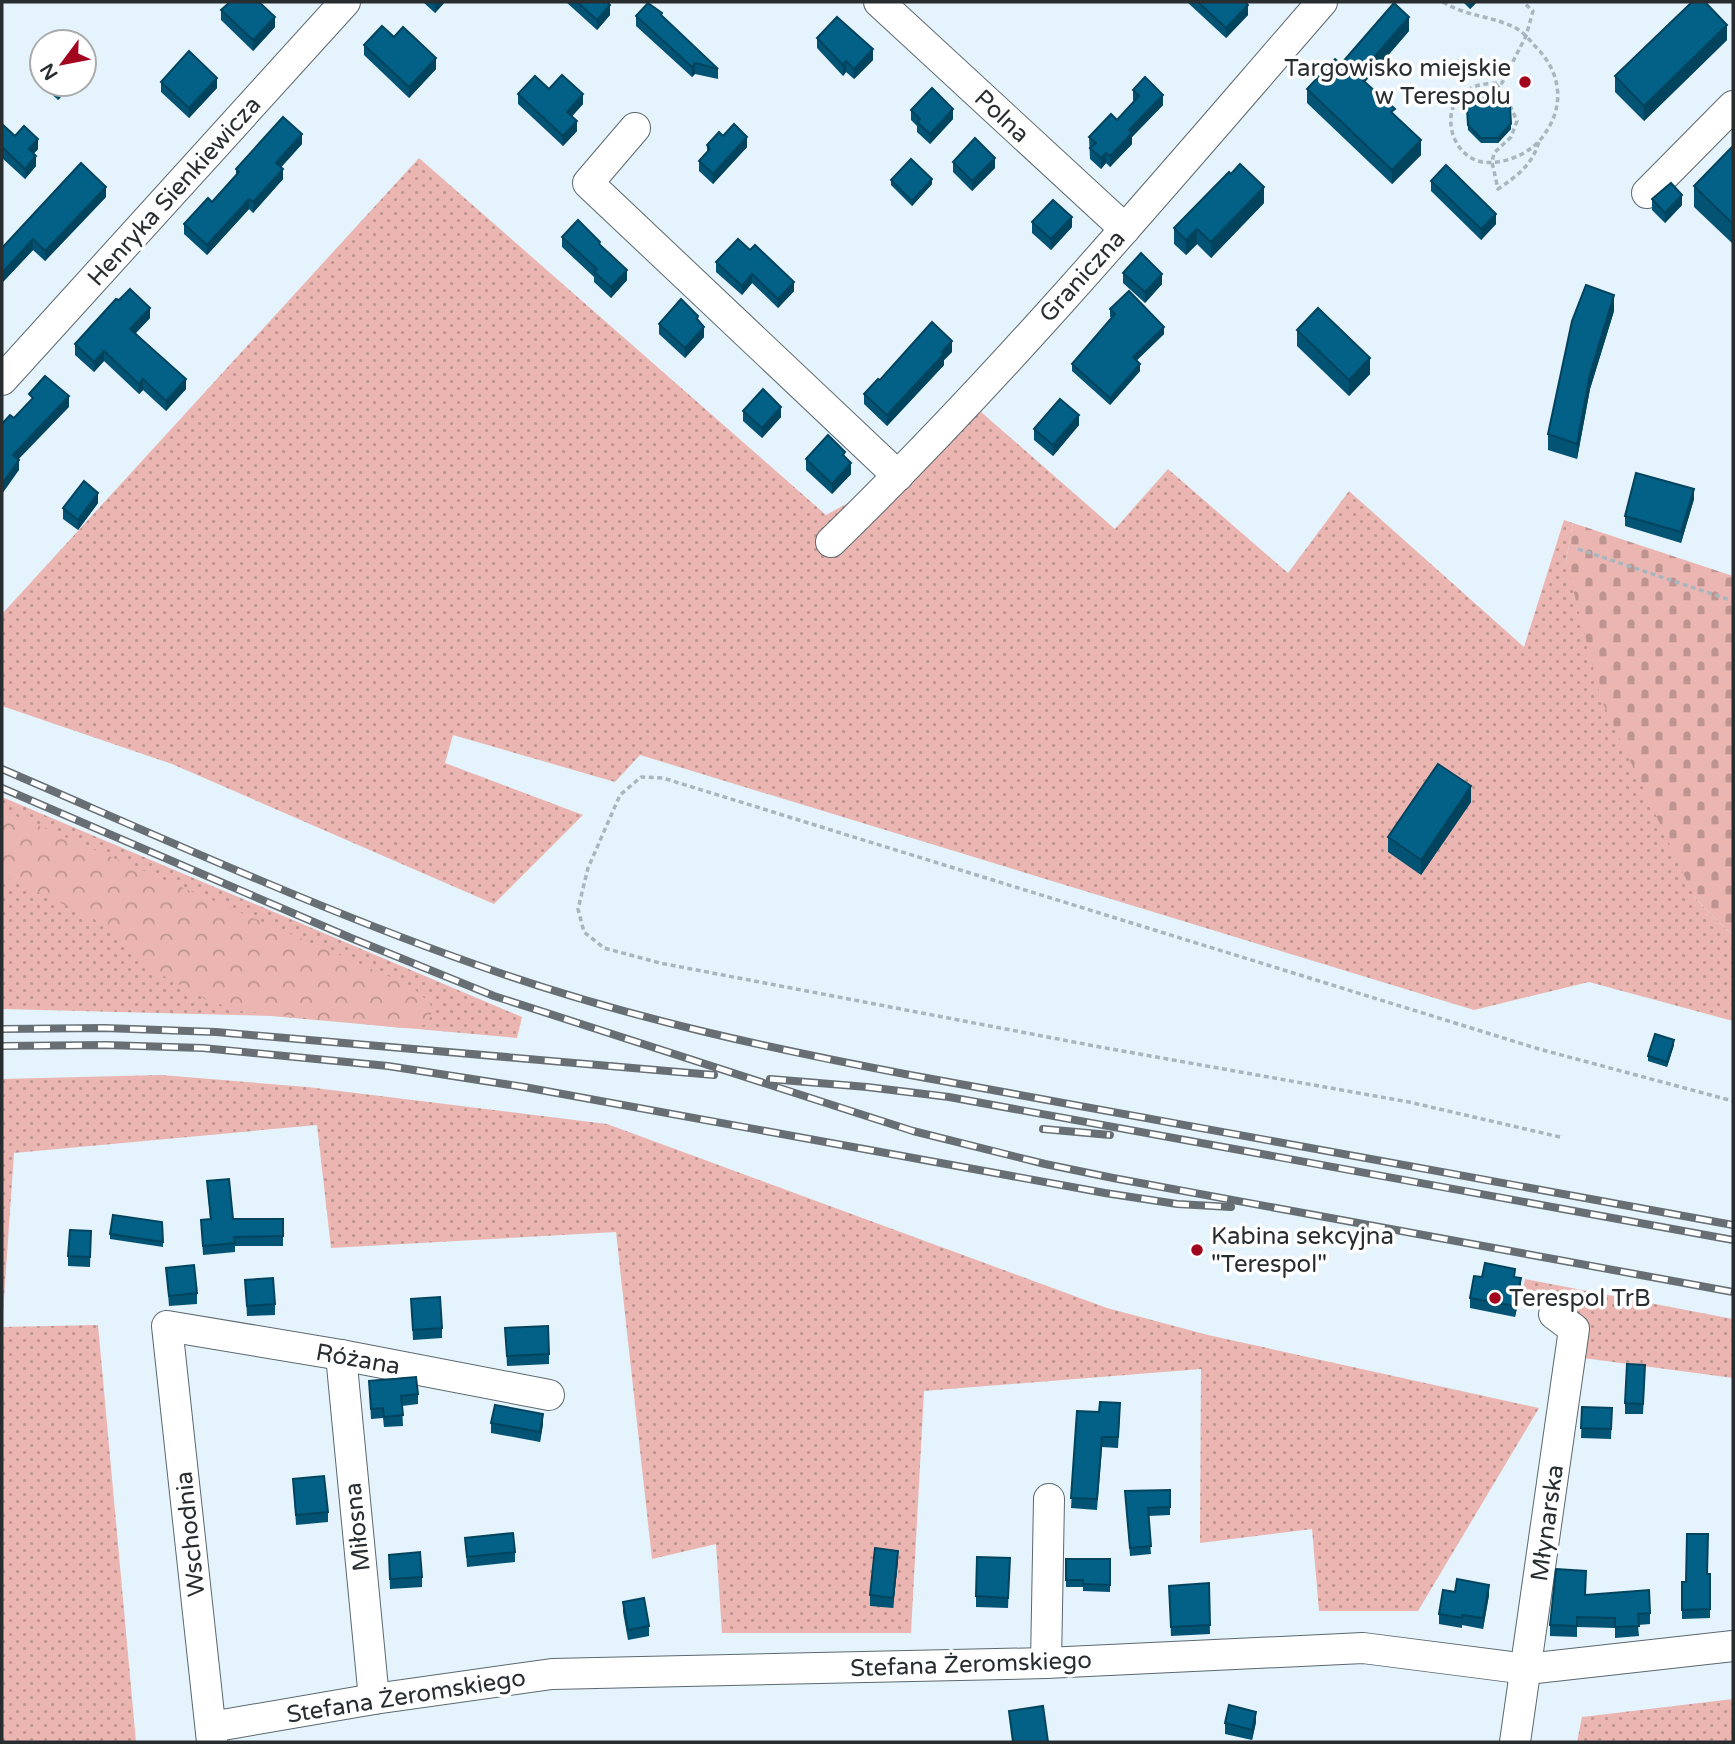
<svg xmlns="http://www.w3.org/2000/svg" width="1735" height="1744" font-family="'Varela Round',sans-serif">
<style>
.grass{fill:url(#grass-dots)}
.forest{fill:url(#forest-crowns)}
.cemetery{fill:url(#cemetery-stones)}
.lines{fill:none;stroke-linecap:round;stroke-linejoin:round}
.minor-casing{stroke:#5b686f;stroke-width:32}
.path{stroke:#aab6bd;stroke-width:3.5;stroke-dasharray:5 3.5;stroke-linecap:butt}
.minor{stroke:#fff;stroke-width:30}
.rail-casing{stroke:#676f74;stroke-width:8}
.rail{stroke:#fff;stroke-width:5;stroke-dasharray:16;stroke-linecap:butt}
.wall{fill:#035374}
.shaded-wall{fill:#02445e}
.building{fill:#036187;stroke:#02445e;stroke-width:2}
.poi-dot{fill:#a2051e;stroke:#fff;stroke-width:2.5}
.labels{text-anchor:middle;stroke-width:7;stroke-linejoin:round;paint-order:stroke}
.poi-label{font-size:24px;fill:#282d30;stroke:#fff;text-anchor:start}
.street-label{font-size:24px;fill:#282d30;stroke:#fff}
</style>
<defs>
<pattern id="grass-dots" width="8" height="8" patternUnits="userSpaceOnUse" patternTransform="scale(1.75)"><rect width="8" height="8" fill="#ebb6b1"/><path d="M2 2h.1M6 6h.1" fill="none" stroke="#be9490" stroke-width="1.8" stroke-linecap="round"/></pattern>
<pattern id="forest-crowns" width="20" height="18" patternUnits="userSpaceOnUse" patternTransform="scale(1.75)"><rect width="20" height="18" fill="#ebb6b1"/><path d="M2 6a3 3 0 1 1 6 0M12 15a3 3 0 1 1 6 0" fill="none" stroke="#be9490"/></pattern>
<pattern id="cemetery-stones" width="16" height="16" patternUnits="userSpaceOnUse" patternTransform="scale(1.75)"><rect width="16" height="16" fill="#ebb6b1"/><path d="M2 7V4a2 2 0 0 1 4 0v3zM10 15v-3a2 2 0 0 1 4 0v3z" fill="#be9490"/></pattern>
</defs>
<rect width="100%" height="100%" fill="#e4f3fc"/>
<!-- grass -->
<g class="grass">
<polygon points="419,158 826,515 898,476 981,412 1115,529 1168,469 1288,573 1349,491 1524,647 1564,520 1573,523 1566,561 1695,898 1733,936 1733,1021 1589,982 1474,1010 640,755 615,782 453,735 445,763 583,815 494,904 172,764 2,706 2,614"/>
<polygon points="2,797 522,1017 517,1038 271,1016 2,1009"/>
<polygon points="161,1075 307,1087 607,1124 1107,1308 1208,1335 1539,1408 1418,1611 1319,1611 1312,1529 1200,1543 1201,1369 924,1391 911,1633 722,1633 716,1544 652,1559 616,1232 331,1248 317,1125 14,1153 2,1327 98,1325 136,1742 2,1742 2,1079"/>
<polygon points="1525,1279 1733,1319 1733,1378 1576,1357 1580,1315 1561,1312 1563,1296 1523,1289"/>
<polygon points="1733,1699 1733,1742 1577,1742 1582,1717"/>
</g>
<!-- forest -->
<polygon class="forest" points="2,810 402,982 413,988 430,1003 432,1012 429,1020 424,1025 402,1028 240,1011 207,1000 158,973 93,918 2,876"/>
<!-- cemetery -->
<polygon class="cemetery" points="1573,523 1733,576 1733,936 1695,898 1601,699 1566,561"/>
<g class="lines">
<!-- minor casing -->
<g class="minor-casing">
<g id="minor">
<polyline points="879,2 1125,229"/>
<polyline points="635,128 588,183 898,476"/>
<polyline points="1647,193 1733,106"/>
<polyline points="2,380 345,2"/>
<path d="M831,542C1006,372 1163,185 1322,2"/>
<polyline points="341,1355 374,1699"/>
<polyline points="1046,1663 1049,1499"/>
<polyline points="211,1727 374,1699 552,1674 1046,1663 1363,1648 1527,1669 1733,1646"/>
<polyline points="212,1742 167,1326 341,1355 549,1395"/>
<polyline points="1515,1742 1574,1329 1554,1314"/>
</g>
</g>
<!-- path -->
<g class="path">
<path d="M1443,2C1465,16 1491,16 1514,27C1522,31 1528,38 1534,45C1563,73 1566,109 1540,140C1527,155 1502,165 1482,162C1448,155 1438,103 1471,88C1481,83 1492,84 1502,83L1526,36L1533,11L1523,2"/>
<path d="M1496,84L1507,99L1517,121L1511,137L1494,153L1492,162L1498,189C1517,176 1532,165 1539,142"/>
<polyline points="1578,549 1733,601"/>
<polyline points="1560,1137 1409,1102 1100,1047 660,963 604,948 584,932 578,909 588,868 620,795 641,777 663,778 1539,1049 1733,1101"/>
</g>
<!-- minor -->
<use href="#minor" class="minor"/>
<!-- rail casing -->
<g class="rail-casing">
<g id="rail">
<path d="M2,769C167,840 331,915 500,973C634,1019 772,1049 910,1075L1733,1225"/>
<polyline points="2,788 351,938 494,996 913,1131 1045,1164 1113,1178 1733,1292"/>
<polyline points="2,1029 104,1028 216,1032 714,1075"/>
<polyline points="2,1046 106,1045 203,1048 388,1066 524,1087 1105,1193 1177,1204 1231,1207"/>
<polyline points="770,1079 867,1087 949,1097 1733,1240"/>
<polyline points="1043,1129 1110,1135"/>
</g>
</g>
<!-- rail -->
<use href="#rail" class="rail"/>
</g>
<!-- wall -->
<g class="wall">
<polygon points="423,2 445,2 435,13"/>
<polygon points="566,2 607,2 610,15 597,30"/>
<polygon points="1187,2 1245,2 1248,15 1226,38"/>
<polygon points="1463,2 1477,2 1470,9"/>
<polygon points="221,10 275,27 253,51 221,20"/>
<polygon points="636,16 718,69 718,79 695,74 692,77 636,26"/>
<polygon points="1409,31 1365,82 1395,115 1421,155 1392,184 1307,103 1307,89 1341,64"/>
<polygon points="394,37 436,69 409,98 364,55 364,45"/>
<polygon points="817,38 873,60 854,79 846,72 843,76 817,48"/>
<polygon points="1727,40 1644,121 1615,92 1615,76"/>
<polygon points="161,82 217,88 189,118 161,92"/>
<polygon points="44,84 73,84 58,100 44,87"/>
<polygon points="1133,90 1163,105 1132,137 1132,144 1110,167 1106,163 1101,169 1090,159 1089,137 1117,120 1134,101 1133,100"/>
<polygon points="518,94 583,104 572,116 577,131 563,146 518,104"/>
<polygon points="1467,109 1511,129 1498,143 1481,143 1468,130"/>
<polygon points="911,110 953,119 930,144 917,132 917,126 911,120"/>
<polygon points="2,124 15,136 38,149 34,153 36,166 25,179 2,158"/>
<polygon points="723,136 747,147 713,184 699,171 699,161 707,152 707,145"/>
<polygon points="302,144 281,167 283,179 253,213 249,209 207,255 184,234 184,224 212,202 236,176 236,169"/>
<polygon points="1733,146 1733,244 1694,207 1694,186"/>
<polygon points="953,162 995,168 972,191 953,172"/>
<polygon points="891,180 932,184 912,206 891,185"/>
<polygon points="1431,181 1496,224 1481,240 1431,191"/>
<polygon points="106,197 45,261 33,250 2,283 2,248"/>
<polygon points="1652,199 1682,205 1665,223 1652,210"/>
<polygon points="1264,203 1211,258 1197,244 1186,255 1174,244 1174,228"/>
<polygon points="1032,222 1072,227 1051,250 1032,233"/>
<polygon points="562,237 600,246 627,280 611,298 594,282 594,277 562,247"/>
<polygon points="738,239 794,291 778,308 752,283 742,295 716,272 716,262"/>
<polygon points="1123,273 1162,284 1145,303 1123,283"/>
<polygon points="1110,309 1164,334 1137,360 1140,371 1110,405 1072,371 1072,364 1112,318 1110,317"/>
<polygon points="1614,311 1590,389 1577,459 1548,450 1548,434"/>
<polygon points="150,318 136,333 186,389 166,411 143,390 139,394 104,361 94,372 75,355 75,344"/>
<polygon points="698,321 704,337 685,358 659,334 659,324"/>
<polygon points="1297,330 1370,374 1349,396 1297,346"/>
<polygon points="952,352 944,360 944,365 887,426 864,404 864,394 880,380"/>
<polygon points="743,411 781,417 762,438 743,421"/>
<polygon points="1079,425 1053,456 1034,440 1034,429"/>
<polygon points="845,458 851,474 832,494 806,470 806,459"/>
<polygon points="1694,499 1681,543 1625,526 1625,516"/>
<polygon points="98,503 78,530 63,519 63,508"/>
<polygon points="1471,802 1421,875 1388,852 1388,837"/>
<polygon points="1674,1045 1667,1067 1648,1061 1648,1056"/>
<polygon points="207,1181 233,1219 283,1219 283,1246 235,1246 235,1252 203,1255 201,1220 210,1219"/>
<polygon points="91,1231 90,1267 68,1266 68,1256"/>
<polygon points="110,1234 163,1242 163,1247 110,1239"/>
<polygon points="166,1268 197,1293 197,1304 169,1306"/>
<polygon points="1482,1277 1515,1277 1521,1289 1515,1317 1470,1308 1470,1298"/>
<polygon points="245,1280 275,1304 275,1315 247,1316"/>
<polygon points="411,1299 442,1328 442,1338 413,1340"/>
<polygon points="505,1328 549,1354 549,1364 507,1366"/>
<polygon points="1645,1375 1643,1414 1625,1414 1625,1403"/>
<polygon points="369,1381 418,1394 418,1404 402,1406 403,1426 384,1427 383,1418 371,1419"/>
<polygon points="1582,1407 1612,1408 1611,1439 1581,1438"/>
<polygon points="1077,1411 1120,1414 1118,1448 1102,1447 1097,1510 1071,1508"/>
<polygon points="491,1423 543,1424 540,1442 491,1433"/>
<polygon points="293,1479 328,1512 328,1522 296,1525"/>
<polygon points="1170,1490 1170,1515 1148,1516 1151,1554 1130,1556 1125,1491"/>
<polygon points="465,1538 515,1552 515,1562 467,1567"/>
<polygon points="389,1555 422,1577 422,1587 390,1589"/>
<polygon points="1010,1558 1008,1608 976,1607 976,1596"/>
<polygon points="1066,1559 1110,1559 1110,1592 1083,1591 1083,1587 1066,1587"/>
<polygon points="898,1561 893,1608 870,1606 870,1595"/>
<polygon points="1707,1574 1710,1574 1710,1618 1682,1619 1682,1582 1686,1582"/>
<polygon points="1209,1583 1210,1634 1171,1636 1169,1586"/>
<polygon points="1455,1592 1489,1595 1483,1629 1462,1625 1462,1628 1439,1624 1439,1614"/>
<polygon points="1585,1595 1650,1613 1650,1624 1638,1625 1639,1636 1615,1638 1615,1628 1577,1627 1577,1637 1550,1636 1550,1625"/>
<polygon points="623,1602 649,1626 649,1636 628,1640 623,1612"/>
<polygon points="1256,1722 1252,1740 1225,1734 1225,1723"/>
</g>
<!-- shaded-wall -->
<g class="shaded-wall">
<polygon points="436,2 445,2 435,13 435,3"/>
<polygon points="1472,2 1477,2 1470,9 1470,4"/>
<polygon points="610,5 610,15 597,30 597,20"/>
<polygon points="1248,5 1248,15 1226,38 1226,28"/>
<polygon points="275,17 275,27 253,51 253,40"/>
<polygon points="1409,17 1409,31 1358,90 1358,76"/>
<polygon points="1727,25 1727,40 1644,121 1644,106"/>
<polygon points="873,49 873,60 854,79 854,69"/>
<polygon points="436,58 436,69 409,98 409,87"/>
<polygon points="846,61 846,72 843,76 843,65"/>
<polygon points="695,63 695,74 692,77 692,67"/>
<polygon points="217,78 217,88 189,118 189,108"/>
<polygon points="68,84 73,84 58,100 58,95"/>
<polygon points="583,94 583,104 567,122 567,112"/>
<polygon points="1163,95 1163,105 1132,137 1132,144 1110,167 1110,156 1129,130"/>
<polygon points="953,109 953,119 930,144 930,134"/>
<polygon points="577,121 577,131 563,146 563,136"/>
<polygon points="1511,124 1511,129 1498,143 1498,138"/>
<polygon points="302,134 302,144 276,173 276,163"/>
<polygon points="747,137 747,147 713,184 713,174"/>
<polygon points="38,139 38,149 29,159 29,149"/>
<polygon points="1421,140 1421,155 1392,184 1392,170"/>
<polygon points="1106,153 1106,163 1101,169 1101,158"/>
<polygon points="36,156 36,166 25,179 25,169"/>
<polygon points="995,158 995,168 972,191 972,181"/>
<polygon points="283,169 283,179 253,213 253,202"/>
<polygon points="932,179 932,184 912,206 912,201"/>
<polygon points="106,187 106,197 45,261 45,251"/>
<polygon points="1264,187 1264,203 1211,258 1211,242"/>
<polygon points="1682,195 1682,205 1665,223 1665,213"/>
<polygon points="249,199 249,209 207,255 207,245"/>
<polygon points="1496,214 1496,224 1481,240 1481,229"/>
<polygon points="1072,217 1072,227 1051,250 1051,239"/>
<polygon points="1197,229 1197,244 1186,255 1186,240"/>
<polygon points="33,239 33,250 2,283 2,273"/>
<polygon points="627,270 627,280 611,298 611,287"/>
<polygon points="752,274 752,283 742,295 742,286"/>
<polygon points="1162,274 1162,284 1145,303 1145,292"/>
<polygon points="794,282 794,291 778,308 778,299"/>
<polygon points="1614,295 1614,311 1590,389 1577,459 1577,444 1590,374"/>
<polygon points="150,308 150,318 130,339 130,329"/>
<polygon points="704,327 704,337 685,358 685,348"/>
<polygon points="1164,327 1164,334 1133,364 1133,357"/>
<polygon points="952,341 952,352 944,360 944,365 887,426 887,415"/>
<polygon points="104,351 104,361 94,372 94,362"/>
<polygon points="1370,358 1370,374 1349,396 1349,380"/>
<polygon points="1140,364 1140,371 1110,405 1110,398"/>
<polygon points="143,379 143,390 139,394 139,384"/>
<polygon points="186,379 186,389 166,411 166,401"/>
<polygon points="69,396 69,407 13,465 13,455"/>
<polygon points="781,407 781,417 762,438 762,428"/>
<polygon points="1079,415 1079,425 1053,456 1053,445"/>
<polygon points="19,460 19,470 2,494 2,484"/>
<polygon points="851,463 851,474 832,494 832,484"/>
<polygon points="1694,489 1694,499 1681,543 1681,532"/>
<polygon points="98,493 98,503 78,530 78,520"/>
<polygon points="1471,786 1471,802 1421,875 1421,860"/>
<polygon points="1674,1040 1674,1045 1667,1067 1667,1062"/>
<polygon points="1521,1278 1521,1289 1515,1317 1515,1306"/>
<polygon points="543,1414 543,1424 540,1442 540,1432"/>
<polygon points="898,1551 898,1561 893,1608 893,1598"/>
<polygon points="1489,1585 1489,1595 1483,1629 1483,1618"/>
<polygon points="1256,1712 1256,1722 1252,1740 1252,1730"/>
</g>
<!-- building -->
<g class="building">
<polygon points="230,2 259,2 275,17 253,40 221,10"/>
<polygon points="577,2 607,2 610,5 597,20"/>
<polygon points="1198,2 1245,2 1248,5 1226,28"/>
<polygon points="1692,2 1705,2 1727,25 1644,106 1615,76"/>
<polygon points="648,3 662,13 661,15 718,69 695,63 692,67 636,16"/>
<polygon points="1394,3 1409,17 1358,76 1395,109 1391,112 1421,140 1392,170 1307,89 1335,59 1341,64"/>
<polygon points="837,17 873,49 854,69 846,61 843,65 817,38"/>
<polygon points="382,26 394,37 403,27 436,58 409,87 364,45"/>
<polygon points="189,51 217,78 189,108 161,82"/>
<polygon points="562,75 583,94 567,112 577,121 563,136 518,94 535,76 549,89"/>
<polygon points="1145,77 1163,95 1129,130 1132,133 1110,156 1106,153 1101,158 1090,148 1096,143 1089,137 1111,114 1117,120 1139,96 1133,90"/>
<polygon points="47,84 68,84 58,95"/>
<polygon points="932,88 953,109 930,134 917,122 920,119 911,110"/>
<polygon points="1498,94 1510,106 1511,124 1498,138 1481,138 1468,125 1467,109 1480,95"/>
<polygon points="283,117 302,134 276,163 283,169 253,202 249,199 207,245 184,224 208,198 212,202 239,172 236,169"/>
<polygon points="2,124 15,136 24,126 38,139 29,149 36,156 25,169 2,147"/>
<polygon points="734,124 747,137 713,174 699,161 710,149 707,145 719,132 723,136"/>
<polygon points="975,138 995,158 972,181 953,162"/>
<polygon points="1733,146 1733,224 1694,186"/>
<polygon points="911,159 932,179 912,201 891,180"/>
<polygon points="81,163 106,187 45,251 33,239 2,273 2,248"/>
<polygon points="1240,164 1264,187 1211,242 1197,229 1186,240 1174,228 1229,172 1231,174"/>
<polygon points="1446,165 1496,214 1481,229 1431,181"/>
<polygon points="1671,183 1682,195 1665,213 1652,199"/>
<polygon points="1053,200 1072,217 1051,239 1032,222"/>
<polygon points="578,220 600,242 599,244 627,270 611,287 594,272 597,269 562,237"/>
<polygon points="738,239 750,250 755,245 794,282 778,299 752,274 742,286 716,262"/>
<polygon points="1141,253 1162,274 1145,292 1123,273"/>
<polygon points="1586,285 1614,295 1590,374 1577,444 1548,434 1572,321"/>
<polygon points="130,289 150,308 130,329 186,379 166,401 143,379 139,384 104,351 94,362 75,344 116,299 119,300"/>
<polygon points="1129,291 1164,327 1133,357 1140,364 1110,398 1072,364 1115,314 1110,309"/>
<polygon points="681,299 698,316 697,319 704,327 685,348 659,324"/>
<polygon points="1318,308 1370,358 1349,380 1297,330"/>
<polygon points="932,322 952,341 942,352 944,354 887,415 864,394 878,379 880,380"/>
<polygon points="45,376 69,396 13,455 19,460 2,484 2,424 10,415 14,418 33,398 29,394"/>
<polygon points="763,389 781,407 762,428 743,411"/>
<polygon points="1060,399 1079,415 1053,445 1034,429"/>
<polygon points="828,435 845,452 843,455 851,463 832,484 806,459"/>
<polygon points="1636,473 1694,489 1681,532 1625,516"/>
<polygon points="84,481 98,493 78,520 63,508"/>
<polygon points="1438,764 1471,786 1421,860 1388,837"/>
<polygon points="1655,1034 1674,1040 1667,1062 1648,1056"/>
<polygon points="229,1179 233,1219 283,1219 283,1236 234,1237 235,1243 203,1246 201,1220 211,1219 207,1181"/>
<polygon points="113,1215 162,1222 163,1242 110,1234"/>
<polygon points="70,1230 91,1231 90,1257 68,1256"/>
<polygon points="1485,1263 1515,1269 1514,1277 1521,1278 1515,1306 1470,1298 1474,1276 1482,1277"/>
<polygon points="194,1265 197,1293 169,1296 166,1268"/>
<polygon points="273,1278 275,1304 247,1306 245,1280"/>
<polygon points="440,1297 442,1328 413,1330 411,1299"/>
<polygon points="548,1326 549,1354 507,1356 505,1328"/>
<polygon points="1627,1364 1645,1365 1643,1404 1625,1403"/>
<polygon points="416,1377 418,1394 401,1396 403,1415 384,1417 383,1408 371,1409 369,1381"/>
<polygon points="1100,1402 1120,1403 1118,1437 1102,1437 1097,1499 1071,1498 1077,1411 1099,1412"/>
<polygon points="495,1405 543,1414 540,1432 491,1423"/>
<polygon points="1582,1407 1612,1408 1611,1429 1581,1428"/>
<polygon points="324,1476 328,1512 296,1515 293,1479"/>
<polygon points="1170,1490 1170,1507 1148,1508 1151,1546 1130,1548 1125,1491"/>
<polygon points="513,1533 515,1552 467,1557 465,1538"/>
<polygon points="1687,1534 1708,1534 1707,1574 1710,1574 1710,1609 1682,1610 1682,1582 1686,1582"/>
<polygon points="875,1548 898,1551 893,1598 870,1595"/>
<polygon points="420,1552 422,1577 390,1579 389,1555"/>
<polygon points="977,1557 1010,1558 1008,1598 976,1596"/>
<polygon points="1066,1559 1110,1559 1110,1585 1083,1584 1083,1580 1066,1580"/>
<polygon points="1556,1569 1586,1571 1585,1595 1649,1590 1650,1613 1638,1614 1639,1626 1615,1627 1615,1618 1577,1617 1577,1626 1550,1625"/>
<polygon points="1457,1579 1489,1585 1483,1618 1462,1615 1462,1618 1439,1614 1443,1590 1455,1592"/>
<polygon points="1209,1583 1210,1625 1171,1627 1169,1586"/>
<polygon points="644,1598 649,1626 628,1630 623,1602"/>
<polygon points="1229,1705 1256,1712 1252,1730 1225,1723"/>
<polygon points="1043,1706 1048,1742 1013,1742 1009,1711"/>
</g>
<!-- markers -->
<g class="poi-dot">
<circle cx="1525" cy="82" r="7"/>
<circle cx="1197" cy="1250" r="7"/>
<circle cx="1495" cy="1298" r="7"/>
</g>
<g class="labels">
<!-- poi labels -->
<g class="poi-label">
<text x="1511" y="76" text-anchor="end">Targowisko miejskie<tspan x="1511" dy="28">w Terespolu</tspan></text>
<text x="1211" y="1244">Kabina sekcyjna<tspan x="1211" dy="28">"Terespol"</tspan></text>
<text x="1509" y="1306">Terespol TrB</text>
</g>
<!-- street labels -->
<g class="street-label">
<text transform="translate(1002 116) rotate(43)" y="8">Polna</text>
<text transform="translate(174 191) rotate(-48)" y="8">Henryka Sienkiewicza</text>
<text transform="translate(1082 276) rotate(-48)" y="8">Graniczna</text>
<text transform="translate(358 1359) rotate(10)" y="8">Różana</text>
<text transform="translate(1547 1523) rotate(-82)" y="8">Młynarska</text>
<text transform="translate(357 1527) rotate(-96)" y="8">Miłosna</text>
<text transform="translate(190 1534) rotate(-96)" y="8">Wschodnia</text>
<text transform="translate(971 1664) rotate(-2)" y="8">Stefana Żeromskiego</text>
<text transform="translate(406 1696) rotate(-9)" y="8">Stefana Żeromskiego</text>
</g>
</g>
<!-- border -->
<rect width="1735" height="1744" fill="none" stroke="#282d30" stroke-width="7"/>
<!-- north arrow -->
<g transform="translate(63 63) rotate(238)"><circle r="33" fill="#ffffff" stroke="#a9abac" stroke-width="2"/>
<path d="M0-5L12 26L0 18L-12 26Z" fill="#a2051e"/>
<text y="-10" font-size="19" font-weight="bold" text-anchor="middle" fill="#282d30">N</text>
</g>
</svg>
